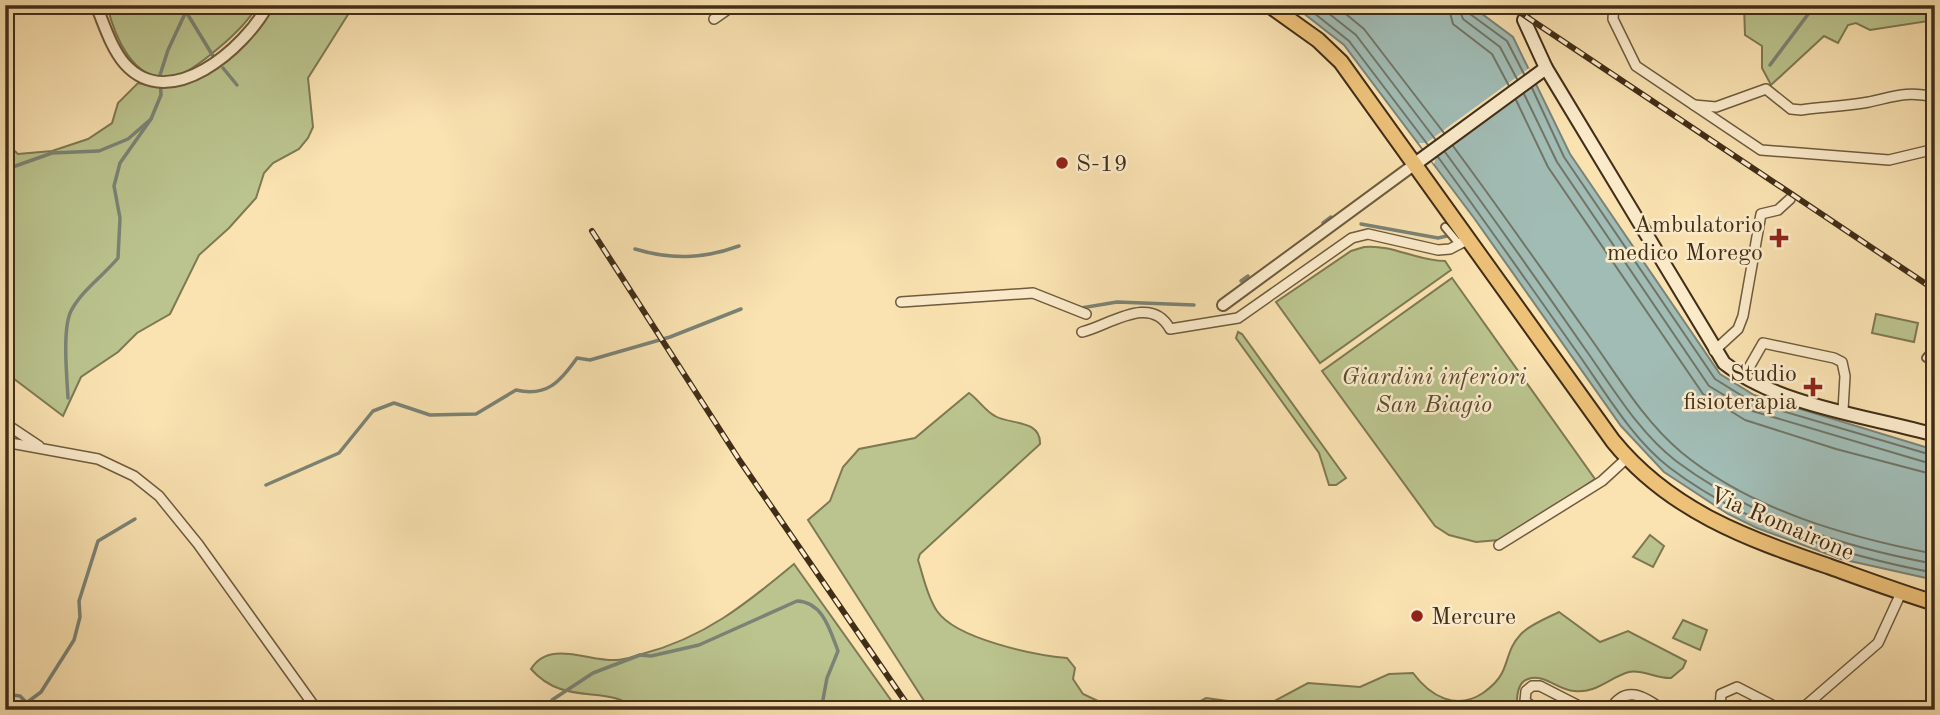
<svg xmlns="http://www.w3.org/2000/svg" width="1940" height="715" font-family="'Old Standard TT',serif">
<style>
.green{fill:#bbc48e;stroke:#7e7953;stroke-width:2}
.water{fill:#a1bcb5;stroke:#7b8376;stroke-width:2}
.pier{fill:#fae2b1}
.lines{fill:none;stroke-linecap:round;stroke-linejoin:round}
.shore{stroke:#717566;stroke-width:2}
.stream{stroke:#7b8376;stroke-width:3.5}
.secondary-tunnel{stroke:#d5be92;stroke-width:12;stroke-dasharray:12 6;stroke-linecap:butt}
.pedestrian-casing{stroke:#6f5b3e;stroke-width:10}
.minor-casing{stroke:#6f5b3e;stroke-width:12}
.tertiary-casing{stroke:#6f5b3e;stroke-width:14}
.secondary-casing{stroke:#412e18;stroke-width:16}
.primary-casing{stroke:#412e18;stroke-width:18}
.pedestrian{stroke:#fceccc;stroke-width:6}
.minor{stroke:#fceccc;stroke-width:9}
.tertiary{stroke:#fceccc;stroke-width:10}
.secondary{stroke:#fceccc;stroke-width:12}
.primary{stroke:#edc178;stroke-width:14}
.rail-casing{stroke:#412e18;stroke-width:6}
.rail{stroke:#fceccc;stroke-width:3.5;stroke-dasharray:10;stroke-linecap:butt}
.poi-dot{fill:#8f2418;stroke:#fceccc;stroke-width:2.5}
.labels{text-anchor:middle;stroke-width:5;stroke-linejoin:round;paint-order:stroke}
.poi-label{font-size:24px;fill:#412e18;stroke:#fceccc;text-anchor:start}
.park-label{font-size:24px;font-style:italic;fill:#594c30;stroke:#fceccc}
.street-label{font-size:24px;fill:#412e18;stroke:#fceccc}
</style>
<rect width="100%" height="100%" fill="#fae2b1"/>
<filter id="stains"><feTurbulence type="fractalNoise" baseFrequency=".00286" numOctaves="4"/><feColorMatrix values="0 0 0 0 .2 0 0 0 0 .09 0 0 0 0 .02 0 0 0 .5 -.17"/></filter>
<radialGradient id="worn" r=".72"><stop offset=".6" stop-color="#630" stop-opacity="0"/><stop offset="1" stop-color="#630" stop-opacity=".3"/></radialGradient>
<!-- green -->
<g class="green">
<path d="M107,5H258C246,25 228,41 210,55C200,63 185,75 173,77C133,84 114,35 107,5Z"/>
<path d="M273,5H354L308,78L313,127L308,138L299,149L273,163L264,173L256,198L229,228L199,255L170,314L137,333L118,352L81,377L63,416L5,372V142L18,154L52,151L88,139L112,123L118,103L138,83C194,99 249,52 273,5Z"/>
<polygon points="1744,5 1935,5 1935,20 1870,30 1856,23 1848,25 1838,43 1824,36 1771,85 1762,68 1762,46 1745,35"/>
<path d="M1364,247C1392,244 1417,261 1445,261L1451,270L1320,363L1276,302L1351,251Z"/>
<polygon points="1452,278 1595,479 1525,527 1499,540 1476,542 1449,535 1435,526 1322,371"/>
<polygon points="1876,314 1918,323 1914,342 1872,333"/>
<polygon points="1238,332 1242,334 1346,478 1336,485 1329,485 1319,453 1236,338"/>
<path d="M969,393C978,399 985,411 995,416C1010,425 1041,419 1040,444L920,554L918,560C923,575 927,597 937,611C956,639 1034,655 1067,658L1075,668L1073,679L1083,694L1117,710H930L808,520L830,501L843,467L859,449L915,438Z"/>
<polygon points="1650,535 1664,546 1653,567 1633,557"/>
<path d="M794,564L898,710H637C608,683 565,708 531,669C549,639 590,662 616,660C625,660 634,656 642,654C704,638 746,604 794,564Z"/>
<path d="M1559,612L1600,642L1628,631L1686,661L1683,668L1671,678C1658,679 1641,669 1629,672C1610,677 1596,694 1574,691C1558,690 1544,673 1528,679C1518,682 1517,694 1517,702L1527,710H1184L1206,698L1265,706L1308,683L1360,687L1389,674L1413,673C1430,696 1456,711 1483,693C1490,688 1498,681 1502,673C1509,659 1508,648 1521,634C1529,625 1547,618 1559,612Z"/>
<polygon points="1683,620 1707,630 1700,650 1673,638"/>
</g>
<!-- water -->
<polygon class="water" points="1293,5 1470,5 1513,37 1570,154 1720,374 1754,395 1935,450 1935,580 1841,559 1757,528 1728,514 1664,472 1621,426 1474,218 1344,45"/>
<!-- pier -->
<polygon class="pier" points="1529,68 1537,84 1436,157 1434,164 1419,143 1426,143"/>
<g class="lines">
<!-- shore -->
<g class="shore">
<polyline points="1304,5 1349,41 1428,145"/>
<polyline points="1318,5 1356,35 1435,139"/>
<polyline points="1335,5 1364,29 1444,133"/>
<polyline points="1448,5 1453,24 1492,54 1509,86"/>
<polyline points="1458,5 1463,19 1500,47 1517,79"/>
<polyline points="1467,5 1470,14 1507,41 1524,74"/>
<polyline points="1532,88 1564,157 1715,379 1752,402 1935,456"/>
<polyline points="1524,94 1557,162 1709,386 1749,410 1935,465"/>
<polyline points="1516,100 1548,167 1703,394 1745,420 1836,449 1935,475"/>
<path d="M1453,146C1499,208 1544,272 1589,336C1617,375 1643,420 1681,452C1751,510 1847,537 1935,554"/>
<path d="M1445,152C1492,216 1538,281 1583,346C1611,385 1638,432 1676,461C1752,518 1843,547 1935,564"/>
<path d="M1438,157C1484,220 1529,284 1574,348C1603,388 1630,437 1670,468C1747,526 1841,555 1935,573"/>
</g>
<!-- stream -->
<g class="stream">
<polyline points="185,10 213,56"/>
<polyline points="1770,65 1815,5"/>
<polyline points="223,68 237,85"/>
<polyline points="7,169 52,153 99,151 128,139 151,119 161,95 160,75 168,50 189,5"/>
<polyline points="1323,223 1331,217"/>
<polyline points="1361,224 1438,238 1447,236"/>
<path d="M635,249C672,260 703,259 739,246"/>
<polyline points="1241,281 1248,276"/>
<polyline points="1081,308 1117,302 1194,305"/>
<path d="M68,398C67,377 62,329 71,311C82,290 103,276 118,258L120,218L114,186L120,163L151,119"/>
<path d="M266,485L339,453L373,411L394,403L430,415L476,414L516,390C547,397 560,382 577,358L590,360L670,337L741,309"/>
<polyline points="5,694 20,696 34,710"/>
<path d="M552,700L593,673L640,655L651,656L699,645L797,601C823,602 830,630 838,651L827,678L821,710"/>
<polyline points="29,701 41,692 74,640 80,617 79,601 98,541 135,519"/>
</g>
<!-- secondary-tunnel -->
<polyline class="secondary-tunnel" points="1520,5 1524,20"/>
<!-- pedestrian casing -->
<g class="pedestrian-casing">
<g id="pedestrian">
<polyline points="1445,227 1460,245"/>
<polyline points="1935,347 1926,358 1935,361"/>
</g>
</g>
<!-- minor casing -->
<g class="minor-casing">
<g id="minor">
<polyline points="1614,5 1613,19 1636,66 1761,150 1889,160 1935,149"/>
<polyline points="714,19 734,5"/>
<path d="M1694,105L1716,107L1766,89L1791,109L1801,110C1824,107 1847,106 1869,102C1896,96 1907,91 1935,97"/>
<polyline points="901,302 1033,293 1086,314"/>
<path d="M1082,332C1108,326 1151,293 1170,329L1238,318L1352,238L1368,234L1438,250L1450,249L1469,239"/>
<polyline points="1714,351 1738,329 1743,316 1761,214 1778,210 1790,199"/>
<polyline points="1743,378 1763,343 1834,358 1842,362 1845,376 1843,410"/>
<polyline points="9,411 9,426 39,446"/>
<polyline points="5,442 98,459 134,476 159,496 198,544 317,710"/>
<polyline points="1499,545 1602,481 1627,458"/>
<polyline points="1537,710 1525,701 1526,691 1532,686 1540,686 1587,710"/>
<path d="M1610,710C1625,684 1644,696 1663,710"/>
<polyline points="1720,710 1721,694 1737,687 1776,707 1804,707 1878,643 1901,593"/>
</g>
</g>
<!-- tertiary casing -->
<g class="tertiary-casing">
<g id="tertiary">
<path d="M96,5C104,24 111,48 125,64C170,114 245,48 268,5"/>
<polyline points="1223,305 1415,164"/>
</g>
</g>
<!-- secondary casing -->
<g class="secondary-casing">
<g id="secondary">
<path d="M1524,20L1546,68L1724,363C1778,406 1868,416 1935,435"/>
<polyline points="1415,164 1546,68"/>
</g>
</g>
<!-- primary casing -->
<g class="primary-casing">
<path id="primary" d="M1269,5L1318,40L1341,62L1613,441C1669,510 1747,539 1828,566C1864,579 1899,592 1935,603"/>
</g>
<!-- pedestrian -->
<use href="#pedestrian" class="pedestrian"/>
<!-- minor -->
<use href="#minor" class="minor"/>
<!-- tertiary -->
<use href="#tertiary" class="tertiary"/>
<!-- secondary -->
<use href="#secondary" class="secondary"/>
<!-- primary -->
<use href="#primary" class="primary"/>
<!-- rail casing -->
<g class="rail-casing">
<g id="rail">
<polyline points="1509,5 1935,290"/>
<polyline points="592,231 740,461 911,710"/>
</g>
</g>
<!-- rail -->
<use href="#rail" class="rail"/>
</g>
<!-- markers -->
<g class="poi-dot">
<circle cx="1062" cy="163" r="7"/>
<path d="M1775.5 227.5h7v7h7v7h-7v7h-7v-7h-7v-7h7z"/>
<path d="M1809.5 376.5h7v7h7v7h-7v7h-7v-7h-7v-7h7z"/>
<circle cx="1417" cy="616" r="7"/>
</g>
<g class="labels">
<!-- poi labels -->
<g class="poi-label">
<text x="1076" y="171">S-19</text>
<text x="1763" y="232" text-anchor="end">Ambulatorio<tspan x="1763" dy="28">medico Morego</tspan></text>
<text x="1797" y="381" text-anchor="end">Studio<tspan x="1797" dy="28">fisioterapia</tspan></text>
<text x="1431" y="624">Mercure</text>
</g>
<!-- park labels -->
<g class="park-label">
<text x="1434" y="384">Giardini inferiori<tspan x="1434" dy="28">San Biagio</tspan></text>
</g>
<!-- street labels -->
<g class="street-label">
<text transform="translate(1782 523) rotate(23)" y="8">Via Romairone</text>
</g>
</g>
<!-- margin -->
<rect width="1940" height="715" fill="none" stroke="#fae2b1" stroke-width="28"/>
<rect x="7" y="7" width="1926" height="701" fill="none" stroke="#412e18" stroke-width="3.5"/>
<rect x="14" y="14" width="1912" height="687" fill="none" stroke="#412e18" stroke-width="2"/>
<rect width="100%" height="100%" filter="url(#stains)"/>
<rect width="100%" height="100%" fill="url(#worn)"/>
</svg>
